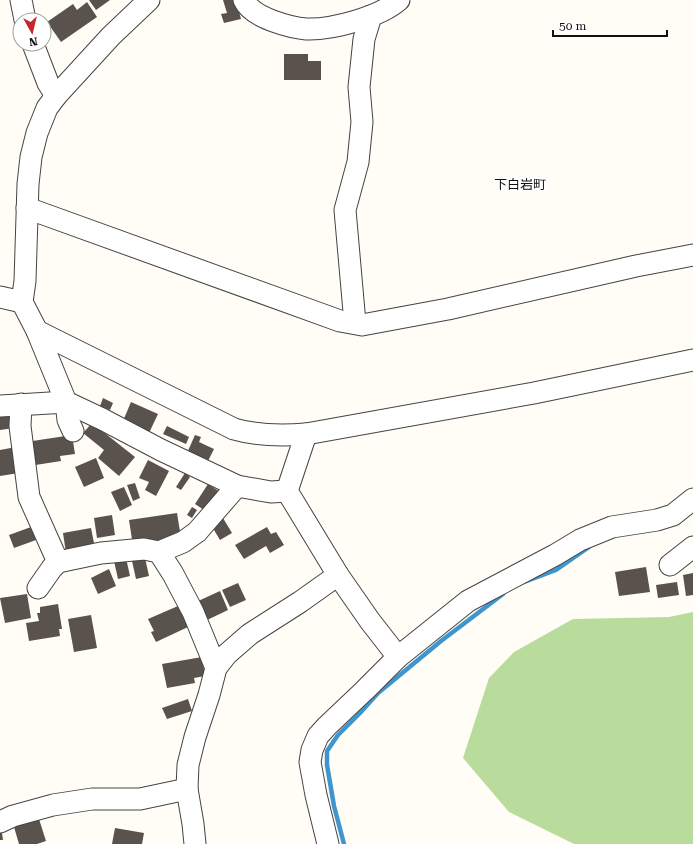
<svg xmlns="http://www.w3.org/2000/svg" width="693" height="844" font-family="'Roboto Serif','Noto Sans JP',serif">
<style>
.forest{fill:#b9dc9c}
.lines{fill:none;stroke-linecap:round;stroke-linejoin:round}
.stream{stroke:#3f96cf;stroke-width:4.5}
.building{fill:#5a524d}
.minor-casing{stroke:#444;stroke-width:23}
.minor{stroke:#fff;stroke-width:21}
.labels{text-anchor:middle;stroke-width:4;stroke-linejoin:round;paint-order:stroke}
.quarter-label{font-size:13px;fill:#111;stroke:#fff}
</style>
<rect width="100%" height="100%" fill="#fffdf5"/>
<!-- forest -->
<polygon class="forest" points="693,612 693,844 574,844 509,812 463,758 489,678 514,652 573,619 669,617"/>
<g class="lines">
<!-- stream -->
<g class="stream">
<polyline points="524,582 556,570 589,547"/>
<polyline points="344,844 334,806 327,765 327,751 338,735 360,713 378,693 441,641 503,594"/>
</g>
</g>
<!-- building -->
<g class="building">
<polygon points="89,0 110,0 96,10"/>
<polygon points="223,0 236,0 241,19 224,23 221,14 227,13"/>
<polygon points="87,2 97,17 61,42 47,22 73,4 77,10"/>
<polygon points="284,54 308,54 308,61 321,61 321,80 284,80"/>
<polygon points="103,398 113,403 110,410 100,406"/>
<polygon points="131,402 158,414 149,433 123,421"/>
<polygon points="13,411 14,428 0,430 0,412"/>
<polygon points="92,423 135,457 119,476 98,458 104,450 83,433"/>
<polygon points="167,426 189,437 186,444 163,434"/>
<polygon points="72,435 75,454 60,456 61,461 29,466 26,442"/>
<polygon points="195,435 201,437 199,442 214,449 207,463 187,453"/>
<polygon points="16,447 19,473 0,476 0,450"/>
<polygon points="96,458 104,478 84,487 75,467"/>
<polygon points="148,460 169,471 156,496 145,490 149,482 139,478"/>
<polygon points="185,473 190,477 181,490 176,487"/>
<polygon points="135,483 140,498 133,501 127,485"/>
<polygon points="208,484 220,492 207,512 195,504"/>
<polygon points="124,487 132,505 120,511 111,492"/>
<polygon points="192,507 197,510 192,518 187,515"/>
<polygon points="177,513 181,538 133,546 129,520"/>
<polygon points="112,515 115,535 97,538 94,518"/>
<polygon points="223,518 232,533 220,540 211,525"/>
<polygon points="31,527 36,540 14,548 9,535"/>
<polygon points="267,527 271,534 276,532 284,545 270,553 266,546 244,559 235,545"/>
<polygon points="91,528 95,548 66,553 63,533"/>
<polygon points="126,558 130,576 118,579 114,561"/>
<polygon points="145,558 149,576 136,579 132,561"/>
<polygon points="646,567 650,592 619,596 615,572"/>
<polygon points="109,569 116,586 98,594 91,578"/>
<polygon points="693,573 693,595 686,596 683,575"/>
<polygon points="677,582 679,595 658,598 656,585"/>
<polygon points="238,583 246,600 230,607 222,590"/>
<polygon points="220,591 228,610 205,621 196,602"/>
<polygon points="27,594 31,618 5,623 0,598"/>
<polygon points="58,604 62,629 59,629 60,636 29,641 26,623 39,621 37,613 40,613 40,607"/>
<polygon points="178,606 188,627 156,642 151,632 154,631 148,619"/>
<polygon points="91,615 97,648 74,652 68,619"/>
<polygon points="202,657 205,676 194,678 195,683 167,688 162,664"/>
<polygon points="188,699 192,711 167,719 162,708"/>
<polygon points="39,819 46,841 37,844 19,844 14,827"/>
<polygon points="1,826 3,840 0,840 0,827"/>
<polygon points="115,828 144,833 142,844 112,844"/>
</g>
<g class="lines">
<!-- minor casing -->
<g class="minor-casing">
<g id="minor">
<polyline points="21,0 25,20"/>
<polyline points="149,0 111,36 56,96 47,108 37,133 31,157 28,184 25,281 22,302 37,331 66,402 102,419 161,450 237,486 271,492 287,491"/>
<path d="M244,0C249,11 262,17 273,21C284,25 294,28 306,29C332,30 380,17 399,0"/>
<polyline points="33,44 48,83 56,96"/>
<polyline points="27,208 340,321 362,325 378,322 448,309 636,266 693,255"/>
<polyline points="0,297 22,302"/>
<polyline points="355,323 345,210 358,162 362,122 359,87 364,39 371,16"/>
<path d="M37,331L234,429C258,436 281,436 306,434L534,393L693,360"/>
<polyline points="21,404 20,426 29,497 58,562"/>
<polyline points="0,406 66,402 68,420 73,431"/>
<polyline points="159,552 173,574 193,612 216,668"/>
<polyline points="670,565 693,547"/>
<polyline points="338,575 370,621 398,657 468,601 555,555 580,540 612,527 657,520 673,515 693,499"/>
<polyline points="38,588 52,568 58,562 101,553 144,549 159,552 183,542 197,532 237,486"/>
<polyline points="0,822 13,816 53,805 92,799 140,799 187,789"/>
<polyline points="195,844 193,824 187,789 188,765 195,737 209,695 216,668 227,654 250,634 300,602 338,575 287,491 306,434"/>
<polyline points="328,844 316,795 310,762 312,750 318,736 327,726 365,690 398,657"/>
</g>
</g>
<!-- minor -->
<use href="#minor" class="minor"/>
</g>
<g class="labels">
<!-- quarter labels -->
<g class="quarter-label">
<text x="520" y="189">下白岩町</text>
</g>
</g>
<!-- north arrow -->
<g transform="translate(32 32) rotate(172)"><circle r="19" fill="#ffffff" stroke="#a0a0a0"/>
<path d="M0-3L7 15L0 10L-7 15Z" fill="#c4262e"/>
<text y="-6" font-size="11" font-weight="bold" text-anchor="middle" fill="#111111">N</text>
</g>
<!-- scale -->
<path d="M553 30v6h114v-6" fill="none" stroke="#111111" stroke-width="2"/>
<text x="559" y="30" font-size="12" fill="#111111" stroke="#ffffff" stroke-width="3" paint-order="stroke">50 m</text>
</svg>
